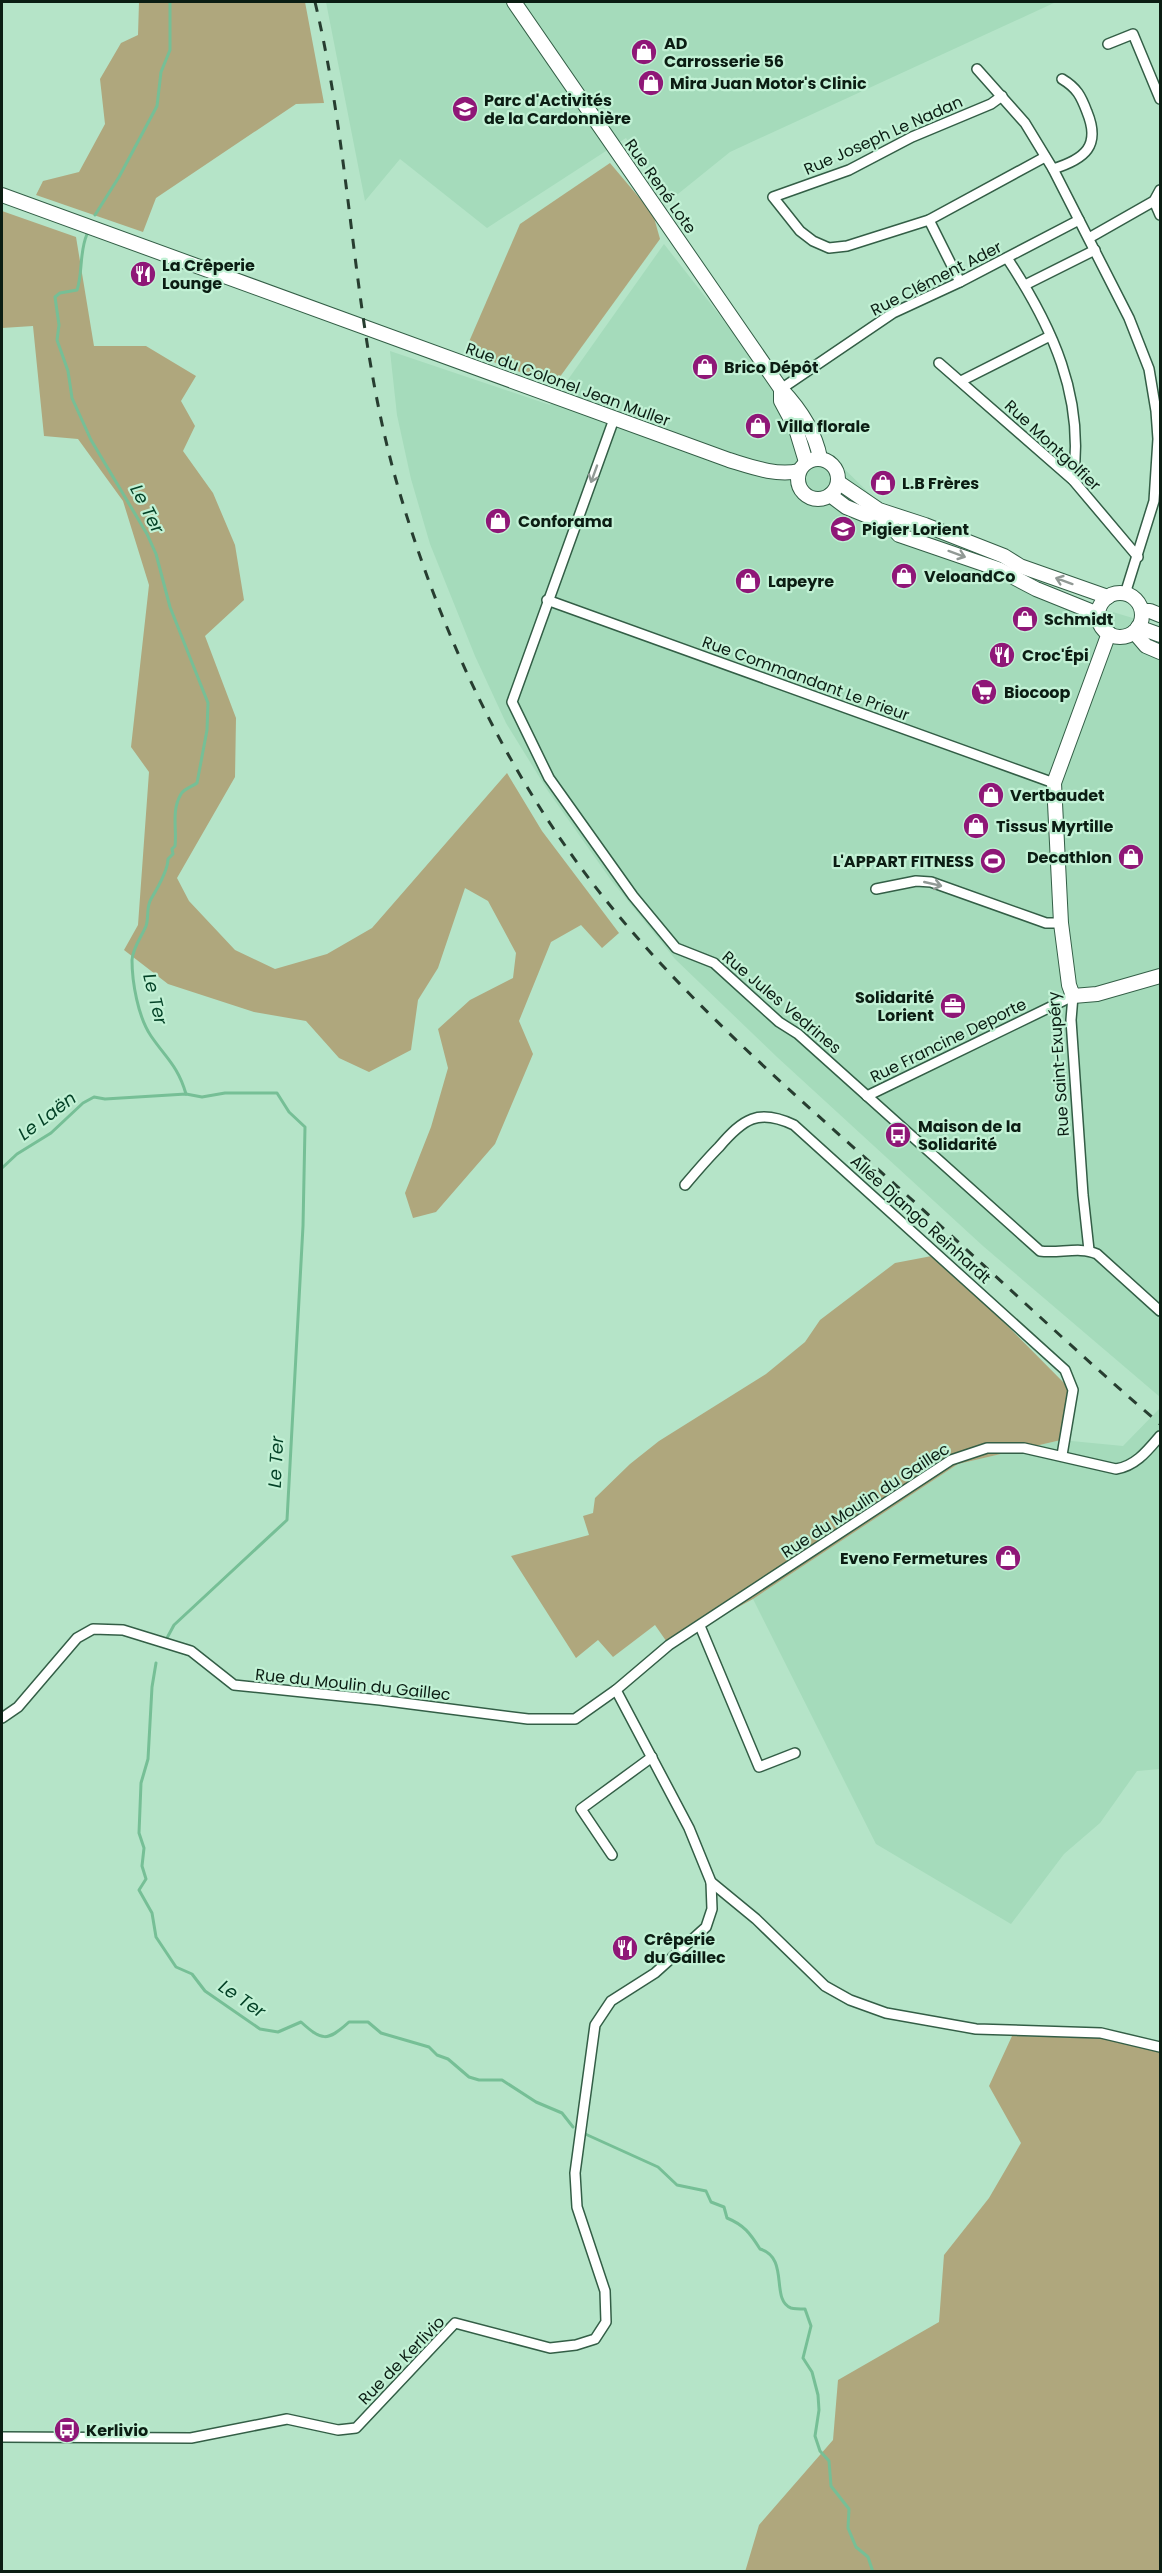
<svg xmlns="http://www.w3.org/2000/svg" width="1162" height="2573" font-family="Poppins,sans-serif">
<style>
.built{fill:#a5dbbb}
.green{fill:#afa77d}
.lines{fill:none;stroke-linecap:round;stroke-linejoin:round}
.stream{stroke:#76bf96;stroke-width:3}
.street-casing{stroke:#335e46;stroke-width:12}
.secondary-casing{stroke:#335e46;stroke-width:16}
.street{stroke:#fff;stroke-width:9}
.secondary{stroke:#fff;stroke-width:14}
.rail{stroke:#273d30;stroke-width:3;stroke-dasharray:10 10;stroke-linecap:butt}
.oneway{stroke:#919995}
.labels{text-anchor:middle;stroke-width:4.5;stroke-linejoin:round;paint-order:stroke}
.poi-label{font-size:16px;font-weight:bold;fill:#0b1d13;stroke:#c2f1d5;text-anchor:start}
.street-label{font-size:16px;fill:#0b1d13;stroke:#c2f1d5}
.water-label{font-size:18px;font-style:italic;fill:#044227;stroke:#c2f1d5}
</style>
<rect width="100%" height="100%" fill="#b5e4c8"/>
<!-- built -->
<g class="built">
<polygon points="326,2 1056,2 730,152 668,202 626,138 487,228 400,159 365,201"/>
<polygon points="664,244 825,450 875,499 1044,587 1099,608 1160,626 1160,1397 983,1246 777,1057 675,959 611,880 548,791 506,723 475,656 430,544 411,479 397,415 390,351 550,405"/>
<polygon points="1160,1408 1160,1769 1137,1771 1100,1823 1064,1854 1011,1924 876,1844 753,1599 958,1464 1061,1440 1123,1446"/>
</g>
<!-- green -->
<g class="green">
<polygon points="139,2 305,2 324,103 296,104 156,198 143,232 36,195 43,181 79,172 105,124 100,79 121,43 138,35"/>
<polygon points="610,163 653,214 660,239 554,385 465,351 520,224"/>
<polygon points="2,211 76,237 94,346 146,346 196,376 181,401 195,426 183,451 213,493 235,545 244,600 205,636 236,718 235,777 177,878 189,901 235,950 275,969 327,954 372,928 507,773 542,831 619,933 602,948 581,925 551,942 519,1021 533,1054 495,1144 436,1212 413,1218 405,1193 431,1127 448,1068 438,1029 470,1000 513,978 516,953 488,901 465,888 438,968 418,1000 411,1050 369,1072 339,1058 306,1021 254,1012 168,984 124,950 138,925 149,772 131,747 149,585 123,501 78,439 44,436 33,326 2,328"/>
<polygon points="937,1255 1069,1388 1061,1440 958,1464 753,1599 669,1645 655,1625 613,1657 598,1640 576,1658 511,1556 589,1535 583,1516 593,1513 595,1498 630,1464 659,1441 766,1374 805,1342 820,1320 895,1263"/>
<polygon points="1012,2036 1101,2038 1121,2040 1160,2051 1160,2571 745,2572 759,2525 833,2440 838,2380 939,2322 944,2255 989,2198 1021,2143 989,2086"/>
</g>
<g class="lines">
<!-- stream -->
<g class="stream">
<polyline points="95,215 119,177 157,106 161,72 170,50 170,2"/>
<path d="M87,234C79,253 83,272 77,290L60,293L55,297L59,325L57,340L68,371L72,398L91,440L147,534L156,554L170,607L208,703L207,730L197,783C192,787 185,788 181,794C171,811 177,828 175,846L172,849L173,854L168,859C168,871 157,889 151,899C146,907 149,918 146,926C141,938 133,947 132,960C132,982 138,1017 151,1036C166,1058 178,1066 186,1094"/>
<polyline points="2,1168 17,1154 51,1133 83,1103 94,1097 105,1099 186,1094 202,1097 225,1093 277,1093 289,1112 305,1127 303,1226 287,1520 174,1625 167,1638"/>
<path d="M156,1663L152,1687L148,1759L141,1783L139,1833L144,1848L142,1866L146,1879L139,1890L152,1913L156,1937L176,1967L192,1974L205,1991L260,2029L278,2032L301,2022C322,2041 327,2042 349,2022H368L381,2033L429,2047L437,2055L448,2059L469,2077L479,2080H502L536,2102L562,2113L573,2127"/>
<path d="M583,2133L658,2167L677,2185L706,2191L711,2202L724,2207L727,2218C744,2225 750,2233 760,2249C790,2258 770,2300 791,2308C795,2309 801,2309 805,2309L811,2326L803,2358L812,2372L818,2395L819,2410L815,2436L820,2451L829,2461L831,2486L849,2509L848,2528L856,2547L868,2557L873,2572"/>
</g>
<!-- street casing -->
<g class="street-casing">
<g id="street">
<polyline points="1108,44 1133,34 1160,99"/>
<polyline points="977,69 1025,123 1053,169 1129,318 1149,369 1156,411 1158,439 1154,501 1125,594"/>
<polyline points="1002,96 991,104 912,137 849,170 773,197 800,231 813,241 829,248 847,246 929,220 1045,157"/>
<path d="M1053,169C1085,159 1101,146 1087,112C1081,96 1077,88 1062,79"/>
<polyline points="1154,201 1160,215"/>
<polyline points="929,220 960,282"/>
<polyline points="1089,238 1154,201 1160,190"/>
<path d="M1007,258C1052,326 1085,397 1073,480"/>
<polyline points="1025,285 1095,250"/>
<polyline points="939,363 1073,480 1138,557"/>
<polyline points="961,381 1050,336"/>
<polyline points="781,389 893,313 960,282 1079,220"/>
<path d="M614,419L512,702L549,778L633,896L676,948L714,963L779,1022L798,1034L1040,1251C1058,1254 1080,1246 1097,1254L1160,1311"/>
<polyline points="547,600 1054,783"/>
<polyline points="876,889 916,881 931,882 1046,923 1061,923"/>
<polyline points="1073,996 1071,1020 1083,1195 1089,1250"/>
<polyline points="867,1096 1073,996"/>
<path d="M685,1185C696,1172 707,1159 719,1147C743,1119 758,1108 794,1125L1065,1370L1073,1390L1062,1455"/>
<polyline points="700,1626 759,1767 795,1753"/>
<polyline points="616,1690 689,1828 711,1882 756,1919 825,1986 850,2000 886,2013 976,2029 1101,2033 1160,2047"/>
<path d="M2,1718L18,1707L77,1638L93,1629L123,1630L191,1651L234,1685L380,1700L528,1719H575L616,1690L669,1645L951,1460L987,1448H1024L1116,1469C1136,1466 1148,1450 1160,1436"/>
<polyline points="612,1855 581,1809 652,1757"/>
<polyline points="2,2437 191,2438 287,2419 338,2430 356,2428 455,2323 550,2348 576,2345 595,2339 606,2322 605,2291 577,2207 575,2173 595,2025 611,2001 655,1973 706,1927 712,1909 711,1882"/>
</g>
</g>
<!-- secondary casing -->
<g class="secondary-casing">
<g id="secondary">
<path d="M514,2L781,389C800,409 815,431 820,458"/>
<path d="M2,195L729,460C752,467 776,476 799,471"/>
<polyline points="781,389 781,401 796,429 806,462"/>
<circle cx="818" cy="479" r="20"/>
<polyline points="838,482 879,510 925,525 1004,556 1020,566 1108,597"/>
<polyline points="830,495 846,507 890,525 899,535 998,569 1036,589 1098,614"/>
<circle cx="1120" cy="615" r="22"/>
<polyline points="1142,611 1150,611 1160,615"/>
<polyline points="1138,627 1160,635"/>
<polyline points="1134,632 1146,646 1160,652"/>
<polyline points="1109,633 1054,783 1061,923 1069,985 1073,996 1097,994 1160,976"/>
</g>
</g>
<!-- street -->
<use href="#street" class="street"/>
<!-- secondary -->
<use href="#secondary" class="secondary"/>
<!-- rail -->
<path class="rail" d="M315,2C353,161 352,329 398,487C442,639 512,786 613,909C700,1015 808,1106 910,1198C993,1273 1075,1351 1160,1424"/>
</g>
<!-- one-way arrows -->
<defs><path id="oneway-shaft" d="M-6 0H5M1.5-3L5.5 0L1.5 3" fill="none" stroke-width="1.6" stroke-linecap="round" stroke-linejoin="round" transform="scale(1.5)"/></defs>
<g class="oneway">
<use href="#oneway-shaft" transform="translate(594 474) rotate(110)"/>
<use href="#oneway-shaft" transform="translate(957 554) rotate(20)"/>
<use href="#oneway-shaft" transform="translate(1064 581) rotate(-160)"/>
<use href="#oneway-shaft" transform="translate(933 884) rotate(13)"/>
</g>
<!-- icons -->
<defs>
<g id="shop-disc" transform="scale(1.35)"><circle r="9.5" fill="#8f1777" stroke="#c2f1d5"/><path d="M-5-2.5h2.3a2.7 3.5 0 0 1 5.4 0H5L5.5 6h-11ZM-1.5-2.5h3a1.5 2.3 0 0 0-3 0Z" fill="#fff"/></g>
<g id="university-disc" transform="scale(1.35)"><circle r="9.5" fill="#8f1777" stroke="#c2f1d5"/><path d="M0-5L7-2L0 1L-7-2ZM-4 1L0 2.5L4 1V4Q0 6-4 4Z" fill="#fff"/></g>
<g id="restaurant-disc" transform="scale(1.35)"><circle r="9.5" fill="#8f1777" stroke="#c2f1d5"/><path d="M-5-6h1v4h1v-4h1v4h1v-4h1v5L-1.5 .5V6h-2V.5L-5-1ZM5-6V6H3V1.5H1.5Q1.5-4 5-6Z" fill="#fff"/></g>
<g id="supermarket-disc" transform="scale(1.35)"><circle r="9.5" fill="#8f1777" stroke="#c2f1d5"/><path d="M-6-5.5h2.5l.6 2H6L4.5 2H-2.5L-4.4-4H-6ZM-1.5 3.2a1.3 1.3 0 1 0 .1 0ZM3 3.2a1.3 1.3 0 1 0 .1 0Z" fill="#fff"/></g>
<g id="stadium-disc" transform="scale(1.35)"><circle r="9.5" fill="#8f1777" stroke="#c2f1d5"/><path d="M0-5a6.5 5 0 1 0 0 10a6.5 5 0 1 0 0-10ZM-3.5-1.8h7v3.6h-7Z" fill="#fff"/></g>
<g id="office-disc" transform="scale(1.35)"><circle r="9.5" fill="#8f1777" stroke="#c2f1d5"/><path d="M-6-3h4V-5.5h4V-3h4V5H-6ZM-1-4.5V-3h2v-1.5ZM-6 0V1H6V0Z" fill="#fff"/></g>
<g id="bus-disc" transform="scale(1.35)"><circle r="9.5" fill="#8f1777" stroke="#c2f1d5"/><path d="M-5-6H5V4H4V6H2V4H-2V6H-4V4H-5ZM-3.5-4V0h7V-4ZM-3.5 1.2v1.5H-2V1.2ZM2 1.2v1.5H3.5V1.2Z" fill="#fff"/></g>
</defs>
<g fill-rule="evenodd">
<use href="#shop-disc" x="644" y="52"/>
<use href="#shop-disc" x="651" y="83"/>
<use href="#university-disc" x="465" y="109"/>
<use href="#restaurant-disc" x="143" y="274"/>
<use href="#shop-disc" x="705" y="367"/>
<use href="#shop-disc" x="758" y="426"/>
<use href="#shop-disc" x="883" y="483"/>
<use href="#shop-disc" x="498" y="521"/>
<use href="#university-disc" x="843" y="529"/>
<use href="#shop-disc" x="904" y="576"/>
<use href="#shop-disc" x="748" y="581"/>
<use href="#shop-disc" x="1025" y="619"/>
<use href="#restaurant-disc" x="1002" y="655"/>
<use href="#supermarket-disc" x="984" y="692"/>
<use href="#shop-disc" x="991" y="795"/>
<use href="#shop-disc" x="976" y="826"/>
<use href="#shop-disc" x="1131" y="857"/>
<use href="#stadium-disc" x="993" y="861"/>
<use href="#office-disc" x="953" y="1006"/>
<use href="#bus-disc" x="898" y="1135"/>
<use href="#shop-disc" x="1008" y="1558"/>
<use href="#restaurant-disc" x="625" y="1948"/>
<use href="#bus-disc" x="67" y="2430"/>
</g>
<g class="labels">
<!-- poi labels -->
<g class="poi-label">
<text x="664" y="49">AD<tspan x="664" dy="18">Carrosserie 56</tspan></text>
<text x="670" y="89">Mira Juan Motor's Clinic</text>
<text x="484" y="106">Parc d'Activités<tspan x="484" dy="18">de la Cardonnière</tspan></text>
<text x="162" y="271">La Crêperie<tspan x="162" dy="18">Lounge</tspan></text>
<text x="724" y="373">Brico Dépôt</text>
<text x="777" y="432">Villa florale</text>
<text x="902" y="489">L.B Frères</text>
<text x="518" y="527">Conforama</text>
<text x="862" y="535">Pigier Lorient</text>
<text x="924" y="582">VeloandCo</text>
<text x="768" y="587">Lapeyre</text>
<text x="1044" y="625">Schmidt</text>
<text x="1022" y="661">Croc'Épi</text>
<text x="1004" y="698">Biocoop</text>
<text x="1010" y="801">Vertbaudet</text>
<text x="996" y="832">Tissus Myrtille</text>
<text x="1112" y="863" text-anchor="end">Decathlon</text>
<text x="974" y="867" text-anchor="end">L'APPART FITNESS</text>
<text x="934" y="1003" text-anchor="end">Solidarité<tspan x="934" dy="18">Lorient</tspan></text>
<text x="918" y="1132">Maison de la<tspan x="918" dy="18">Solidarité</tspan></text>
<text x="988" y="1564" text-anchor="end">Eveno Fermetures</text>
<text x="644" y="1945">Crêperie<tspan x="644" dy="18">du Gaillec</tspan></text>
<text x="86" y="2436">Kerlivio</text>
</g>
<!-- street labels -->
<g class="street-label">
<text transform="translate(883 135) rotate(-24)" y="6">Rue Joseph Le Nadan</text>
<text transform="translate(661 186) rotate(55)" y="6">Rue René Lote</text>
<text transform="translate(936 278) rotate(-27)" y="6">Rue Clément Ader</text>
<text transform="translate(568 384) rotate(20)" y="6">Rue du Colonel Jean Muller</text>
<text transform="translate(1053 445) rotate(43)" y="6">Rue Montgolfier</text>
<text transform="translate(806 678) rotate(20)" y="6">Rue Commandant Le Prieur</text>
<text transform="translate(782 1002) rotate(40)" y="6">Rue Jules Vedrines</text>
<text transform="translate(948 1040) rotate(-26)" y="6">Rue Francine Deporte</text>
<text transform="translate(1058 1064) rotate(-94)" y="6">Rue Saint-Exupéry</text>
<text transform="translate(921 1219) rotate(42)" y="6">Allée Django Reinhardt</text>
<text transform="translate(865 1500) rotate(-33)" y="6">Rue du Moulin du Gaillec</text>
<text transform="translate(353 1684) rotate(6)" y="6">Rue du Moulin du Gaillec</text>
<text transform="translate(401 2360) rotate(-46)" y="6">Rue de Kerlivio</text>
</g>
<!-- water labels -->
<g class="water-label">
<text transform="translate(147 509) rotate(63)" y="6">Le Ter</text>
<text transform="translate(155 999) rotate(76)" y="6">Le Ter</text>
<text transform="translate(47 1116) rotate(-37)" y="6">Le Laën</text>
<text transform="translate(276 1462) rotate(-87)" y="6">Le Ter</text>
<text transform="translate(242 1999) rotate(34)" y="6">Le Ter</text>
</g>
</g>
<!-- border -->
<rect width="1162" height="2573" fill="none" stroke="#0b1d13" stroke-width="6"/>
</svg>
